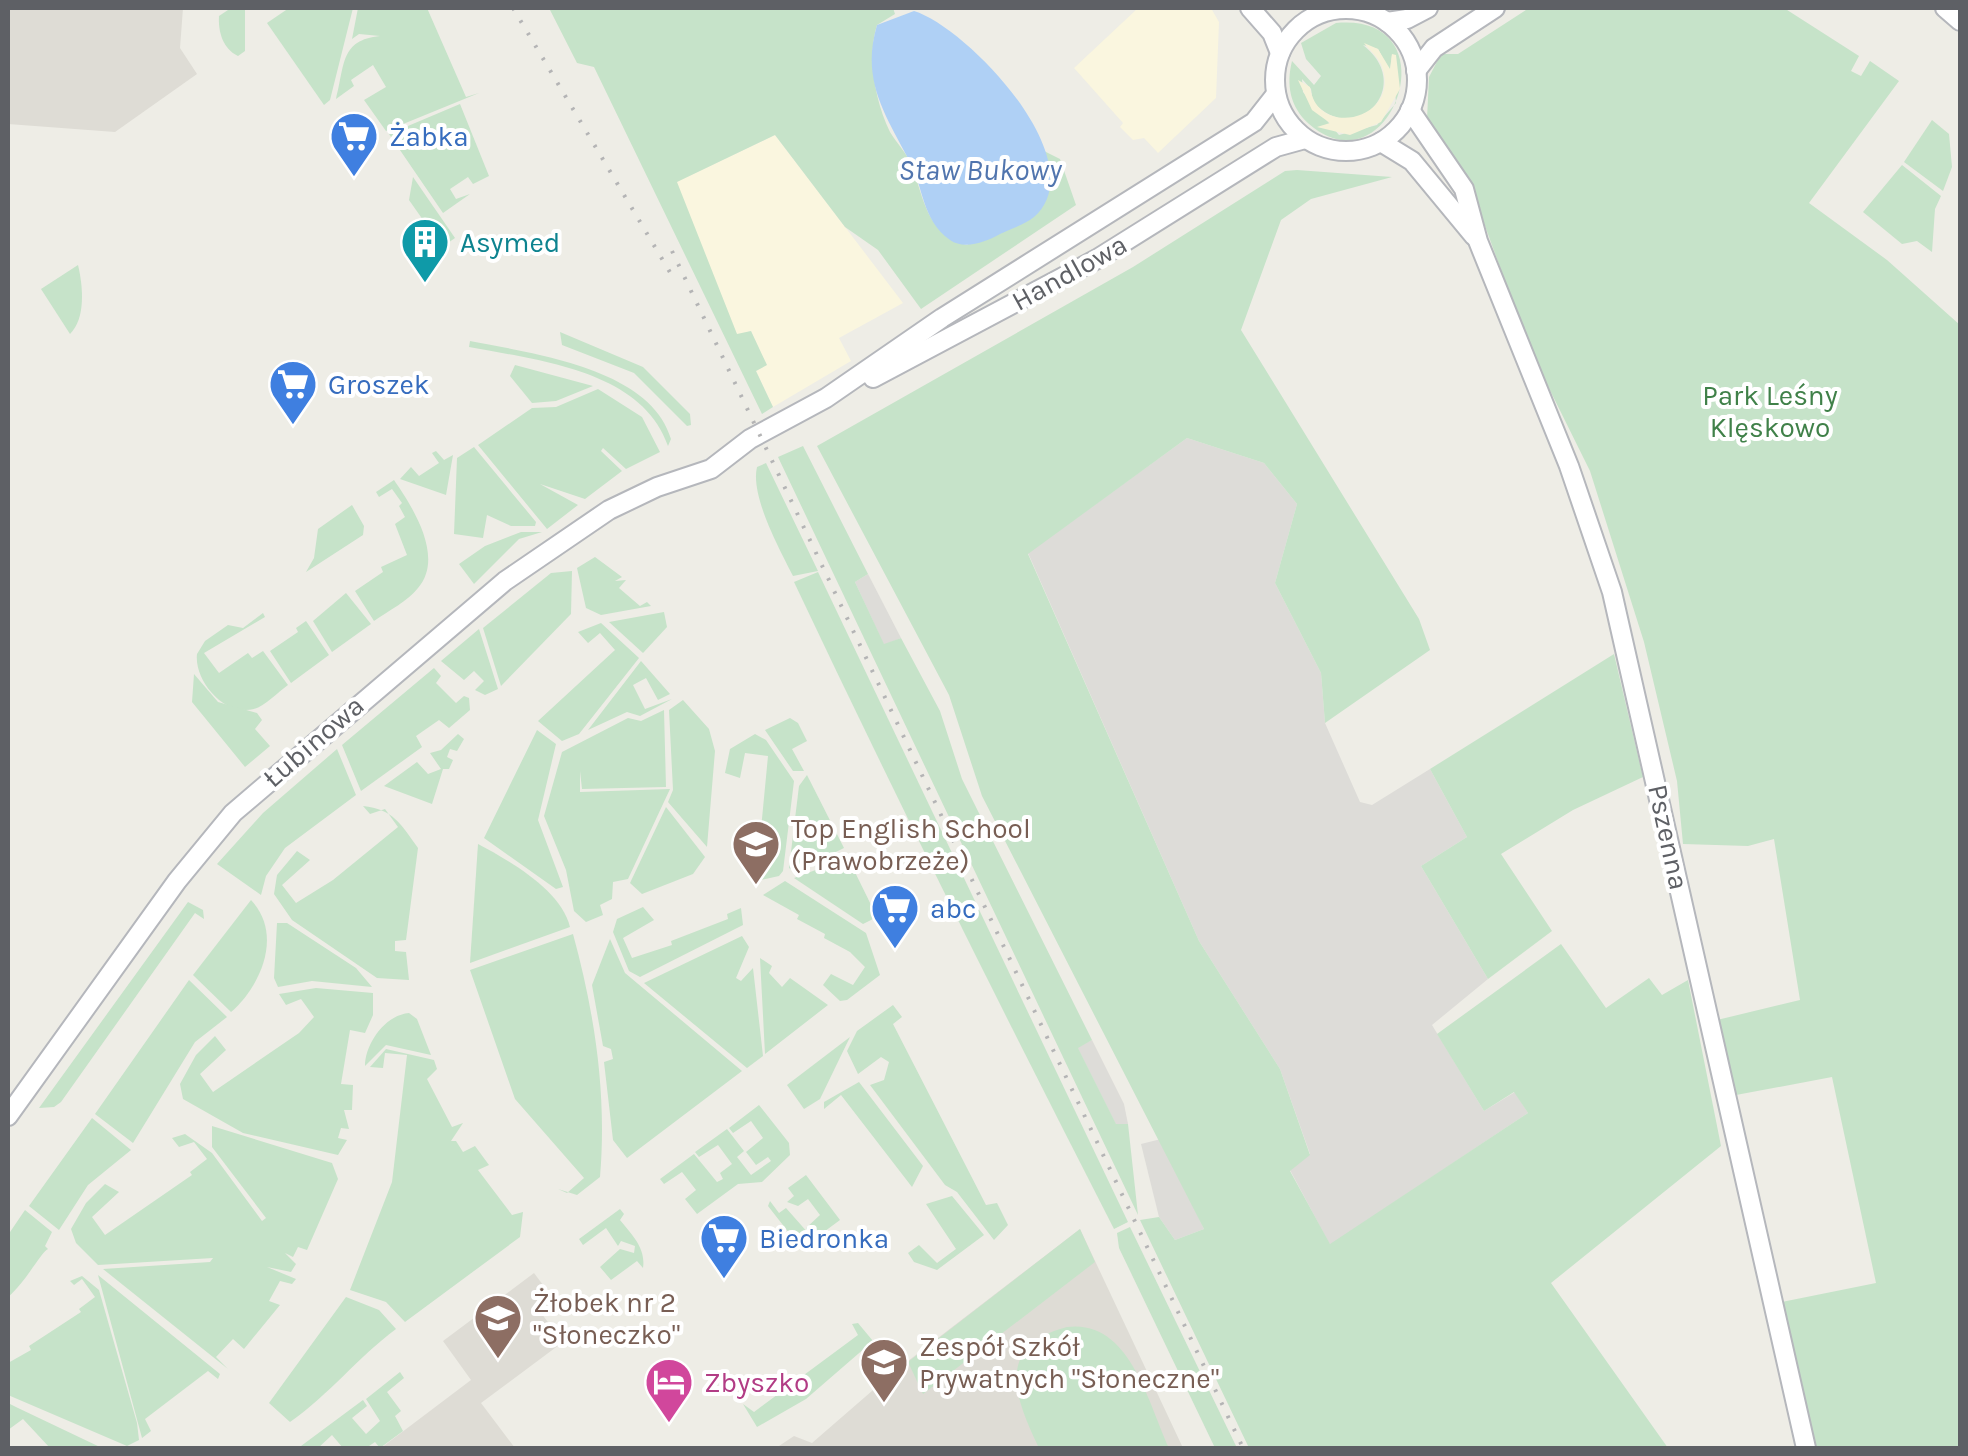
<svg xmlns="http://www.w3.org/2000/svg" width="1968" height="1456" font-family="Karla,sans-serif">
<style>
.commercial{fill:#faf6df}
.industrial{fill:#dddcd8}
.education{fill:#dedcd5}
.green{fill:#c6e3c9;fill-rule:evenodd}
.sand{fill:#f6f2d9}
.water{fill:#afd0f5}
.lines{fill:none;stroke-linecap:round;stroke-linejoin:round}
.secondary-casing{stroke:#b5b7bc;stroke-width:22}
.secondary{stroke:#fff;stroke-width:18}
.rail{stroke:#b4b4b5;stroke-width:4;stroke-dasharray:2.5 12;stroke-linecap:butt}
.labels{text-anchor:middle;stroke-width:8;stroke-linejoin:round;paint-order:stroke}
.shop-label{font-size:28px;fill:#366cbe;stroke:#fff;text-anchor:start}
.culture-label{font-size:28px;fill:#0d838f;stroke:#fff;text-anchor:start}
.street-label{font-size:28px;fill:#5e6065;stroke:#fff}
.park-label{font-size:28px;fill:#408149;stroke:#fff}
.education-label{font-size:28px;fill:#785e54;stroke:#fff;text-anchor:start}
.hotel-label{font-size:28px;fill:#b23c85;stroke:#fff;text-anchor:start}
.water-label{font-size:30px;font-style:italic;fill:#5175ae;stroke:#fff}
</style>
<rect width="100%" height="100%" fill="#eeede6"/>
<!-- commercial -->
<g class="commercial">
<polygon points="1138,8 1211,8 1219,22 1216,98 1158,153 1144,138 1133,140 1120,127 1123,123 1074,68"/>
<polygon points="775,135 903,303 839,338 851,361 773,407 756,371 766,365 751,331 737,335 676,182"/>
</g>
<!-- industrial -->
<g class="industrial">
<polygon points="1187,438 1264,463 1297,504 1275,583 1321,673 1325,723 1360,802 1372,805 1430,769 1467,837 1421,866 1488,979 1432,1025 1484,1111 1515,1092 1528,1113 1330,1245 1290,1170 1310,1154 1280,1069 1199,941 1028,553"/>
<polygon points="868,574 901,638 884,645 855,582"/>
<polygon points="1092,1040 1124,1104 1128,1124 1116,1125 1077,1047"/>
<polygon points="1161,1139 1204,1229 1175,1240 1159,1217 1141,1144"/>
</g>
<!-- education -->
<g class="education">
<polygon points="8,8 183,8 180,48 197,74 115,132 8,124"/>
<polygon points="1080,1229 1183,1448 776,1448 794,1436 812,1443 895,1371"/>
<polygon points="534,1273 549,1293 535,1305 563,1342 481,1403 515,1448 381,1448 471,1380 443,1341"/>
</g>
<!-- green -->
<g class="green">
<path d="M231,8H245V51L238,56C223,49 218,32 219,16Z"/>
<polygon points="289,8 353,8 330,100 324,105 267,23"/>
<path d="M358,8H427L466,97L479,93L386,131L364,100L386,87L373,65L351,80L354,86L336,99C345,65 340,40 380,36L359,34L352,39Z"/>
<path d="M549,8H893L895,14L877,25C867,56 875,102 890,132C897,144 907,153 912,166C924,199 927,235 967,245L1051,175L1044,151L1060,159L1076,205L921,309L878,250L845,227L775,135L677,182L737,334L751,331L767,365L756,371L773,407L762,414L594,67L577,63Z"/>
<polygon points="1529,8 1784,8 1859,56 1851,71 1861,76 1870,61 1899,81 1809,203 1887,260 1960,325 1960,1448 1814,1448 1777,1303 1876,1283 1832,1077 1736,1095 1717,1020 1800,1000 1774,839 1748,846 1683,844 1677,781 1644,642 1590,471 1530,350 1468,179 1427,119 1429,77 1441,54 1458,54"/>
<path d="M1336,23C1455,12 1391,195 1309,124C1290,107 1286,85 1292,61L1314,85L1321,76L1306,59L1301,43ZM1363,45L1378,49L1390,72L1392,54L1396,103L1377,125L1339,135L1303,92L1302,79L1311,89L1313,102C1356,149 1416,86 1363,45Z"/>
<polygon points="460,104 489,176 473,184 468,177 450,189 456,199 470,194 443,213 389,134"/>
<polygon points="1932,120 1949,134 1952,167 1943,191 1904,162"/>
<polygon points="1902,165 1941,196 1935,209 1932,252 1917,241 1902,244 1863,212"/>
<polygon points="1297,170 1392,177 1311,199 1281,220 1241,330 1419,619 1430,650 1325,723 1321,673 1275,583 1297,504 1264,463 1187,438 1028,554 1199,941 1280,1069 1310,1155 1290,1171 1330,1244 1528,1113 1514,1092 1484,1111 1437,1034 1561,944 1606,1008 1649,978 1662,995 1688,980 1721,1146 1551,1283 1668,1448 1249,1448 1140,1220 1159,1217 1175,1240 1204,1229 982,796 949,695 817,446 1133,267 1285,171"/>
<polygon points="413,177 455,238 442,247 409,200"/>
<path d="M78,265C83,286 86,318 70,334L41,289Z"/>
<polygon points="560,332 643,367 690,414 691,425 687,426 634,373 562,345"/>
<path d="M470,341C531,353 651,368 671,439L668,446C642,370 537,360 469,347Z"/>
<polygon points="515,365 593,386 556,401 532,403 510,376"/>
<polygon points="598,389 642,417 660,452 626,469 603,448 601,451 622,471 585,499 540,484 578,505 547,529 478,445 532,408 556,407"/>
<polygon points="803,446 868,574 855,582 884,644 901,638 940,711 962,779 1092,1040 1078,1048 1116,1124 1128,1124 1138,1215 778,457"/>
<polygon points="474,447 536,522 535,526 511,526 487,515 483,538 454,534 457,458"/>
<polygon points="436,451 444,460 453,455 446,495 400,479 411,467 419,476 439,463 432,453"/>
<path d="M766,463L818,571L793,576C780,550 750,496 757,467Z"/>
<path d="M394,480C412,506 445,557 418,588C408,601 388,611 374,621L355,591L383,572L381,567L407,555L395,524L405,517L399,506L402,503L392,489L379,497L376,492Z"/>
<polygon points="352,505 364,526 363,535 306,572 314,558 318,529"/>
<polygon points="521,532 542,532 519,539 474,584 459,564 485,546"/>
<polygon points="595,557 622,577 615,581 626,580 619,588 640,606 647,602 651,606 601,615 586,608 577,568"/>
<polygon points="572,571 571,614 501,686 483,628 551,573"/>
<path d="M818,572L1128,1222L1114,1229C1004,1014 897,800 794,582Z"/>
<polygon points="346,593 371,624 332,652 313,621"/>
<polygon points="664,612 667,627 643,653 609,622"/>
<path d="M263,613L265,617L204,653L219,673L248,653L252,658L263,651L288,685C278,692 265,706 254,709C224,717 194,680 197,654L205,641L228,625L243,628Z"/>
<polygon points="306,621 329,655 291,683 270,651 298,632 296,628"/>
<polygon points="601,623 639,658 579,734 562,741 538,721 615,650 600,633 588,643 578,632"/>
<polygon points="479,629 498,689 485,695 475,690 484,681 474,671 464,680 441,661"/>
<polygon points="1614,654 1643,777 1573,810 1501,854 1552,931 1488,979 1421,866 1467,837 1430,769"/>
<polygon points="641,661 670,694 658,700 646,678 633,685 645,709 672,699 640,716 627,712 588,730"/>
<polygon points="434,668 441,676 436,683 456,703 464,696 469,698 470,710 449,728 439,720 416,736 422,747 361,791 342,745"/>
<polygon points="194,674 218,702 257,713 262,720 255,729 270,746 245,767 192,702"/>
<polygon points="683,700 709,729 715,751 707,847 668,802 673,790 669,710"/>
<polygon points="664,710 666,787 582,789 580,771 580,792 670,789 628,879 613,882 612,899 600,905 603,915 586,922 574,911 566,870 544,816 562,752 628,718 641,721"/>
<polygon points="790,718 798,723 807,741 792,749 804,771 793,771 765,730"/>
<polygon points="537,730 556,744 538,820 563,887 556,889 484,838"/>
<polygon points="458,734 464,739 457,751 450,749 447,757 453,760 449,769 443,769 432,804 384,786 417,762 428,774 441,769 430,753 441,750"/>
<polygon points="755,734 766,740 794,781 783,871 779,876 756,881 768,756 745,753 740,778 725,773 730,749"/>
<polygon points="337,749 356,795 285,848 266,876 261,895 217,864 263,813"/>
<polygon points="807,775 844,848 795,872 789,868 799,786"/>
<path d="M363,806C393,809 401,824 418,848L406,940L395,941V951L406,952L409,980L377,978L292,920L274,894L277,875L297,851L310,860L282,885L296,903L333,880L398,827L385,809L370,814Z"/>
<polygon points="666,807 705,857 693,874 642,894 630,883"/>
<path d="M478,844C510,861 561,890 570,927L470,963Z"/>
<polygon points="848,858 877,917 863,924 794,878"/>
<polygon points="785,881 866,933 880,975 847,1000 840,1001 823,985 831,974 853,985 865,967 850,952 824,938 825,934 797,919 799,915 763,895"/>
<path d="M251,900C284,935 260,987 231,1012L193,975Z"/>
<polygon points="188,902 203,910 204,919 195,913 61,1102 54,1107 39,1108"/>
<polygon points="643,907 654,920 623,938 632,958 672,945 671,941 728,919 727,914 741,908 743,925 640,977 629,971 613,932 617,919"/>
<polygon points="277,923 287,923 356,968 372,987 312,981 278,987 274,978"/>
<path d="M573,934C595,1015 607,1094 600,1177L577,1195L558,1189L567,1193L584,1178L515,1099L470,970Z"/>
<polygon points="742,936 749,947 736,978 741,981 753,968 763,1056 747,1068 644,983"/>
<polygon points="610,939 625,973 742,1071 627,1158 613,1140 604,1062 613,1059 611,1049 603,1046 592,985"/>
<polygon points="760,958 772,966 769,973 782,987 790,978 828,1005 765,1054"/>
<polygon points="189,980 227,1017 195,1042 133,1143 95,1114"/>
<polygon points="316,988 373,993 373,1015 365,1033 350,1030 341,1084 353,1085 352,1110 344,1110 349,1129 341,1128 338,1138 347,1140 338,1155 243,1133 183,1099 180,1084 196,1055 215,1036 226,1050 200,1074 213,1092 299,1033 314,1017 301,999 286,1005 279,994"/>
<polygon points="893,1005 902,1017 893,1024 986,1205 997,1203 1008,1225 994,1240 957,1192 945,1185 870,1085 884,1080 889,1062 881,1057 858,1074 847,1051 857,1031"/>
<path d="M409,1013L417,1019L431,1055L386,1045L365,1066C365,1044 385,1015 409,1013Z"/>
<polygon points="850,1037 820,1099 804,1109 787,1085"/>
<polygon points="386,1049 434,1060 437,1069 427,1079 452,1127 463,1123 451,1141 456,1141 463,1152 475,1146 489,1165 478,1170 512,1215 523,1212 520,1237 405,1322 386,1302 350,1290 392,1182 407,1055 385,1053 383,1068 370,1067"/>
<polygon points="859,1082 923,1166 912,1187 841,1095 824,1109 824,1102"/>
<polygon points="759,1105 789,1143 790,1155 762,1182 738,1184 697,1214 685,1199 696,1190 682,1172 664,1184 660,1179 694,1154 717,1182 723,1179 720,1173 732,1164 718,1145 699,1157 695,1152 727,1129 744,1151 737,1157 751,1175 771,1161 768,1157 756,1165 746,1152 763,1138 751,1121 733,1133 729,1128"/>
<polygon points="92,1118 131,1150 88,1185 59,1230 29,1206"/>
<polygon points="212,1126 332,1163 338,1179 307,1250 298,1247 293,1257 285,1253 296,1264 291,1272 267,1267 296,1279 292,1284 280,1281 269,1301 280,1305 244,1349 233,1339 216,1357 228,1369 103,1269 210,1262 213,1258 98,1265 76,1243 71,1229 86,1203 105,1184 119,1192 92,1217 105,1235 192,1175 190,1172 207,1159 194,1142 179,1147 172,1138 185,1134 212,1153 262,1221 266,1218 212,1147"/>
<polygon points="806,1175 840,1220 817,1237 810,1234 797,1243 768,1206 770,1201 779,1213 786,1208 809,1234 806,1228 820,1215 808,1199 798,1206 787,1202 794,1196 788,1188"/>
<polygon points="952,1196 984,1235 937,1270 914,1262 908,1253 919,1245 937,1263 956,1249 926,1204"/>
<path d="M620,1209L624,1214L620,1220C632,1235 646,1248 643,1268L637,1261L611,1280L600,1267L620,1249L634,1253L635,1246L621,1241L618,1246L606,1228L583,1245L579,1239Z"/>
<path d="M25,1210L52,1232L45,1246L48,1249C41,1252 26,1282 8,1297V1235Z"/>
<polygon points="1130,1227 1237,1448 1215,1448 1119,1248 1117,1233"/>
<polygon points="1080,1229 1095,1262 923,1394 908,1362"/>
<polygon points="98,1275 220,1374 218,1379 208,1371 145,1419 151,1431 142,1438"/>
<polygon points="82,1276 99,1290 137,1423 139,1440 127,1446 8,1395 8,1363 31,1350 29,1346 81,1312 79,1309 95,1297 82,1279 74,1285 70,1281"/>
<path d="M346,1297L379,1310L396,1329C357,1358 330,1394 290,1422L269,1403Z"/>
<polygon points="858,1323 873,1341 806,1399 757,1427 743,1404 754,1412 858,1335 852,1324"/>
<path d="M1067,1327C1130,1319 1148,1403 1169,1448H1039C1015,1398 994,1346 1067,1327Z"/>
<polygon points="400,1372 404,1378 387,1392 401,1411 395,1416 403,1431 380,1448 375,1442 366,1448 343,1448 332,1435 318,1448 301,1446 363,1400 367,1406 352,1418 366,1434 380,1421 366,1399"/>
<polygon points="8,1403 18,1408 102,1448 50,1448 23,1419 8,1430"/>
</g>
<!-- sand -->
<path class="sand" d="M1364,43L1378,49L1390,69L1392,54L1396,55L1400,89L1381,122L1350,135L1317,127L1330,123L1312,110L1298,80L1310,87C1317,140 1401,119 1382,67C1379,57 1368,49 1364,43Z"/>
<!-- water -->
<path class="water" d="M914,11C967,27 1096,162 1034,217C1026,224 1010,229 1000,234C986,242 964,250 950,240C921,219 924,187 909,160C884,113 861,79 877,25Z"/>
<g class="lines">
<!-- secondary casing -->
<g class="secondary-casing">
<g id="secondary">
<polyline points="1250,8 1272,33 1280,53"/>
<polyline points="1945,8 1960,21"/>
<circle cx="1346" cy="80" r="71"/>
<polyline points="1387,22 1407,19 1428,8"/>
<polyline points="1416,71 1434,48 1495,8"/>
<polyline points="1410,110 1464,189 1478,241 1569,466 1612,592 1806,1448"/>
<polyline points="1381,142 1412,161 1474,236"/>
<polyline points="873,378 1097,259 1276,147 1305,139"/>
<polyline points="8,1116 177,881 233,813 505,581 609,510 657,487 711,469 750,439 826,398 942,318 1254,122 1276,94"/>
</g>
</g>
<!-- secondary -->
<use href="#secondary" class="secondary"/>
<!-- rail -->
<g class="rail">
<polyline points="513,8 671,274"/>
<polyline points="672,251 1243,1448"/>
</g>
</g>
<!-- icons -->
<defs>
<g id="supermarket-pin" transform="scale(2.5)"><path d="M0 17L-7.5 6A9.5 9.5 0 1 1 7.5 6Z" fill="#3f7fe0" stroke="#fff"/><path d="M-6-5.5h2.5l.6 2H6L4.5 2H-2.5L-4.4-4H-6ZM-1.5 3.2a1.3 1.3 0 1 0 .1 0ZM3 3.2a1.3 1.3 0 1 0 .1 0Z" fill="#fff"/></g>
<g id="building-pin" transform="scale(2.5)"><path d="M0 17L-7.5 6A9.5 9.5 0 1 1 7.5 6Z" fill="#0f9aa8" stroke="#fff"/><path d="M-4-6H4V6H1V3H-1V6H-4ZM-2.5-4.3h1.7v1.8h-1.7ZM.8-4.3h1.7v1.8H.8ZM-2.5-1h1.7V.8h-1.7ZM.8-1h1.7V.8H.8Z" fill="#fff"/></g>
<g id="school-pin" transform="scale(2.5)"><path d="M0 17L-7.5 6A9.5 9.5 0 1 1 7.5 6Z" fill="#8d6e63" stroke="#fff"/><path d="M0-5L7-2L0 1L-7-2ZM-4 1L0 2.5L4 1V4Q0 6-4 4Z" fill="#fff"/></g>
<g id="hotel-pin" transform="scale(2.5)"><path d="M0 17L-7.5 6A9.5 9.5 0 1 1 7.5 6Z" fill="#d1479c" stroke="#fff"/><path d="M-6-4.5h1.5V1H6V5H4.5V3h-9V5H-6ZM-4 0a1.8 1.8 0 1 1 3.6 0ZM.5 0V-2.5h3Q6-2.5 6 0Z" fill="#fff"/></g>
</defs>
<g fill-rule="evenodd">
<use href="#supermarket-pin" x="354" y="136"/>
<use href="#building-pin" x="425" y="242"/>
<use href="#supermarket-pin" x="293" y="384"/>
<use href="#school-pin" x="756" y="844"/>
<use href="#supermarket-pin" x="895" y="908"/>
<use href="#supermarket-pin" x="724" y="1238"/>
<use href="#school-pin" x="498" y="1318"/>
<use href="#school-pin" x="884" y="1362"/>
<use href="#hotel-pin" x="669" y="1382"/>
</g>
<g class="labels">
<!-- shop labels -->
<g class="shop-label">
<text x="389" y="146">Żabka</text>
<text x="328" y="394">Groszek</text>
<text x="930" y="918">abc</text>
<text x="759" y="1248">Biedronka</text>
</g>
<!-- culture labels -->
<g class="culture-label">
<text x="460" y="252">Asymed</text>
</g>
<!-- street labels -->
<g class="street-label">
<text transform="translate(1069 272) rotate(-29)" y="10">Handlowa</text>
<text transform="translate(313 741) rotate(-41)" y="10">Łubinowa</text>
<text transform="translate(1669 837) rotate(78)" y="10">Pszenna</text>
</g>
<!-- park labels -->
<g class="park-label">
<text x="1770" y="405">Park Leśny<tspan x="1770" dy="32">Klęskowo</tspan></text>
</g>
<!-- education labels -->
<g class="education-label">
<text x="791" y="838">Top English School<tspan x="791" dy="32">(Prawobrzeże)</tspan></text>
<text x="533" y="1312">Żłobek nr 2<tspan x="533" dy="32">"Słoneczko"</tspan></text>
<text x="919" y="1356">Zespół Szkół<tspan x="919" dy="32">Prywatnych "Słoneczne"</tspan></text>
</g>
<!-- hotel labels -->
<g class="hotel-label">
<text x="704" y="1392">Zbyszko</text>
</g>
<!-- water labels -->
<g class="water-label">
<text x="980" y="180">Staw Bukowy</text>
</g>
</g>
<!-- border -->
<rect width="1968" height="1456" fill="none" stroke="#5e6065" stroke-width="20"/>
</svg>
